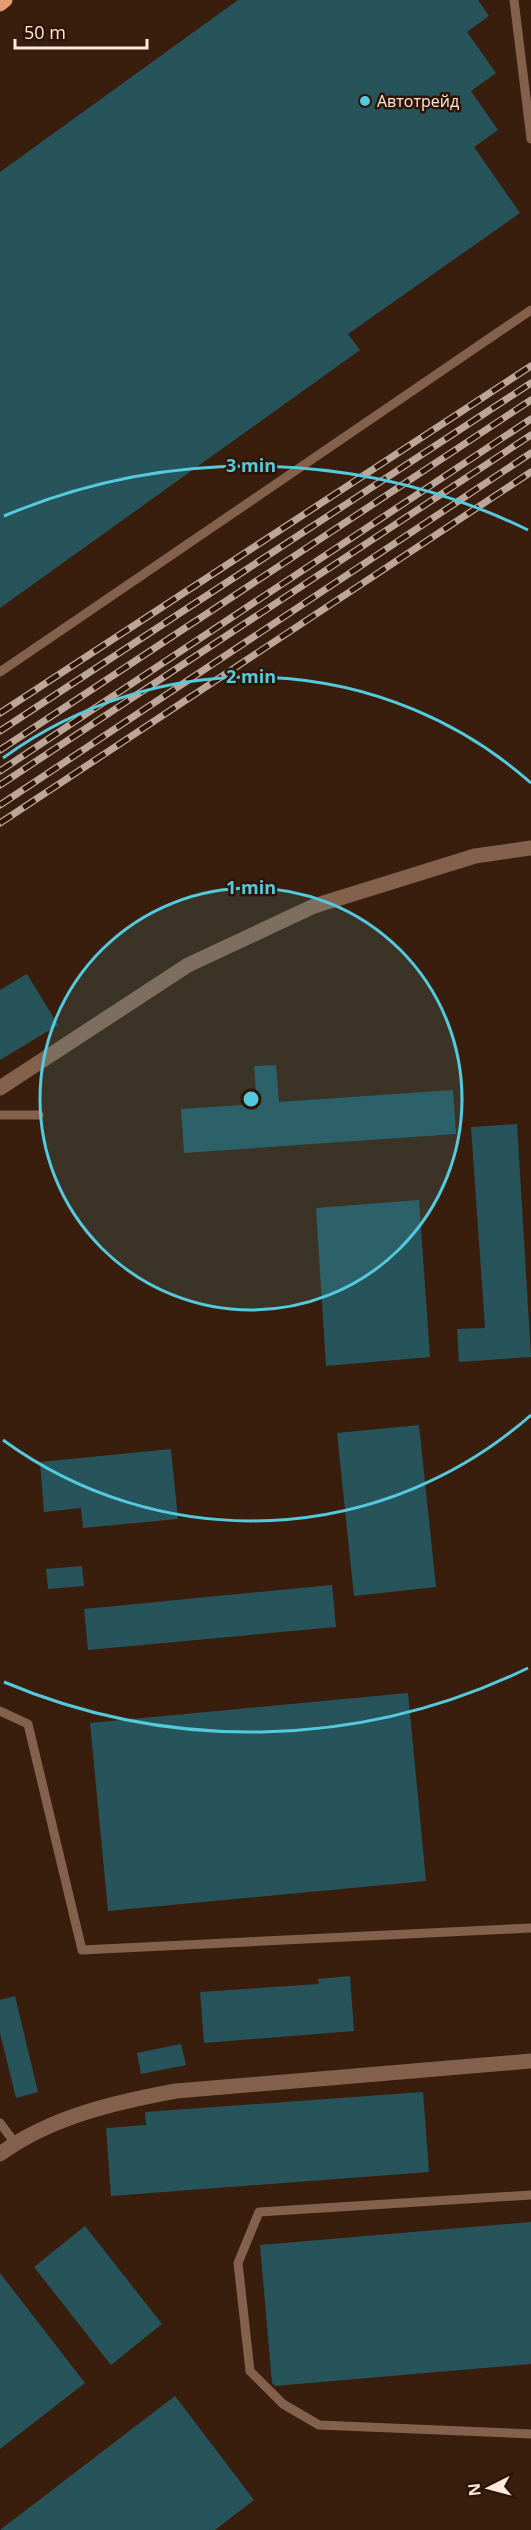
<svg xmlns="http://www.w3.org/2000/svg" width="531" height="2530" font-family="'Open Sans',sans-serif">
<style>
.building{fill:#27535b}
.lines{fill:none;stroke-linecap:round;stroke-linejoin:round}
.lane{stroke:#84614d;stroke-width:9}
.street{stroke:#84614d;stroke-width:15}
.primary{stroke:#e49b72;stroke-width:15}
.rail-casing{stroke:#bca699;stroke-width:7}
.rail{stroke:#2e1405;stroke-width:4.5;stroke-dasharray:14;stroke-linecap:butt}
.ring{fill:none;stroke:#54cade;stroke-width:3}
.poi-dot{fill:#54cade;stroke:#2e1405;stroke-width:2}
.labels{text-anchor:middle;stroke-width:5;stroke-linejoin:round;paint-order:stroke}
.poi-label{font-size:16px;fill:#fdeadf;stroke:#2e1405;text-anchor:start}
.centre{fill:#54cade;stroke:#2e1405;stroke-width:3}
.ring-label{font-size:18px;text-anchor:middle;font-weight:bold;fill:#54cade;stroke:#2e1405;stroke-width:5;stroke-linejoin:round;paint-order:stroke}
</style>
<rect width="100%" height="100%" fill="#391e0e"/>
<!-- building -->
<g class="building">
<polygon points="238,0 478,0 489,16 467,32 496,73 471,91 498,130 474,147 520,213 348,334 360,350 0,608 0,172"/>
<polygon points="27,974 58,1025 0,1060 0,990"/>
<polygon points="276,1065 279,1102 453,1090 456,1134 184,1153 181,1109 257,1104 254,1066"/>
<polygon points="517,1124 531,1357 459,1362 457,1329 485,1328 471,1127"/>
<polygon points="419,1200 430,1357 326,1366 316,1208"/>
<polygon points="419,1425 436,1587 354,1596 337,1433"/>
<polygon points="171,1449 178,1519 83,1528 81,1508 44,1512 40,1462"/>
<polygon points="82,1566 84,1586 48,1589 46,1569"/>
<polygon points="332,1585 336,1627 88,1650 84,1609"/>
<polygon points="408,1693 426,1881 108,1911 90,1723"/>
<polygon points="350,1976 354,2031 204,2043 200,1992 319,1984 318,1979"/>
<polygon points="15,1996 38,2092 16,2098 0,2033 0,2000"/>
<polygon points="181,2044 186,2065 141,2074 137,2053"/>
<polygon points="423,2092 429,2172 111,2196 106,2128 146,2125 145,2112"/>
<polygon points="531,2222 531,2364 275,2386 272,2383 260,2245"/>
<polygon points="85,2226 162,2324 111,2365 34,2267"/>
<polygon points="0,2273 85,2383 0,2449"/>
<polygon points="175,2396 254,2500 215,2530 0,2530"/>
</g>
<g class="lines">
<!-- lane -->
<g class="lane">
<polyline points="514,0 531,139"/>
<polyline points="0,672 531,310"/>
<polyline points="0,1115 39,1115"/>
<polyline points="0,1711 28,1724 82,1950 531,1928"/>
<polyline points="0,2123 15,2143"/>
<polyline points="531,2195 259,2212 238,2263 250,2371 283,2404 319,2425 531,2434"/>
</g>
<!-- street -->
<g class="street">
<polyline points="0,1088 188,965 314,906 475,856 531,848"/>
<path d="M0,2154C50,2117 116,2102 176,2091L531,2061"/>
</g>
<!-- primary -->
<polyline class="primary" points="0,4 5,0"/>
<!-- rail casing -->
<g class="rail-casing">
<g id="rail">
<polyline points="0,713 531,366"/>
<polyline points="0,731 531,383"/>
<polyline points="0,750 531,400"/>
<polyline points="0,771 531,419"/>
<polyline points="0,785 531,435"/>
<polyline points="0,805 531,453"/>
<polyline points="0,823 531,472"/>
</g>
</g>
<!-- rail -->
<use href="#rail" class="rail"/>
</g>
<!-- distance rings -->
<circle cx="251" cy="1099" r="211" fill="#54cade" fill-opacity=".12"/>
<g class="ring">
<circle cx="251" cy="1099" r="211"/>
<path d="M531 1415A422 422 0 0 1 3 1440M3 758A422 422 0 0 1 531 783"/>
<path d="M528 1668A633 633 0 0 1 4 1682M4 516A633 633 0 0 1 528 530"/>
</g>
<!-- markers -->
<circle class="poi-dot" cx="365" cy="101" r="6"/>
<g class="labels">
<!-- poi labels -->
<g class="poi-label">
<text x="377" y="107">Автотрейд</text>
</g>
</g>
<circle cx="251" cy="1099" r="9" class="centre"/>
<g class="ring-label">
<text x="251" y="472">3 min</text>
<text x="251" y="683">2 min</text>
<text x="251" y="894">1 min</text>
</g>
<!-- north arrow -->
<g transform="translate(489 2488) rotate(264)" stroke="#2e1405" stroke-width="4.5" paint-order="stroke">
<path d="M0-4.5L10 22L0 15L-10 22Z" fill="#fdeadf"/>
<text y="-9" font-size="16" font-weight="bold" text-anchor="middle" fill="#fdeadf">N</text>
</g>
<!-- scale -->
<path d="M15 39v9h132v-9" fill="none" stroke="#fdeadf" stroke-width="3"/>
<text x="24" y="39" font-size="18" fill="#fdeadf" stroke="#2e1405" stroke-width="4.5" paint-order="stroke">50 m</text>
</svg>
